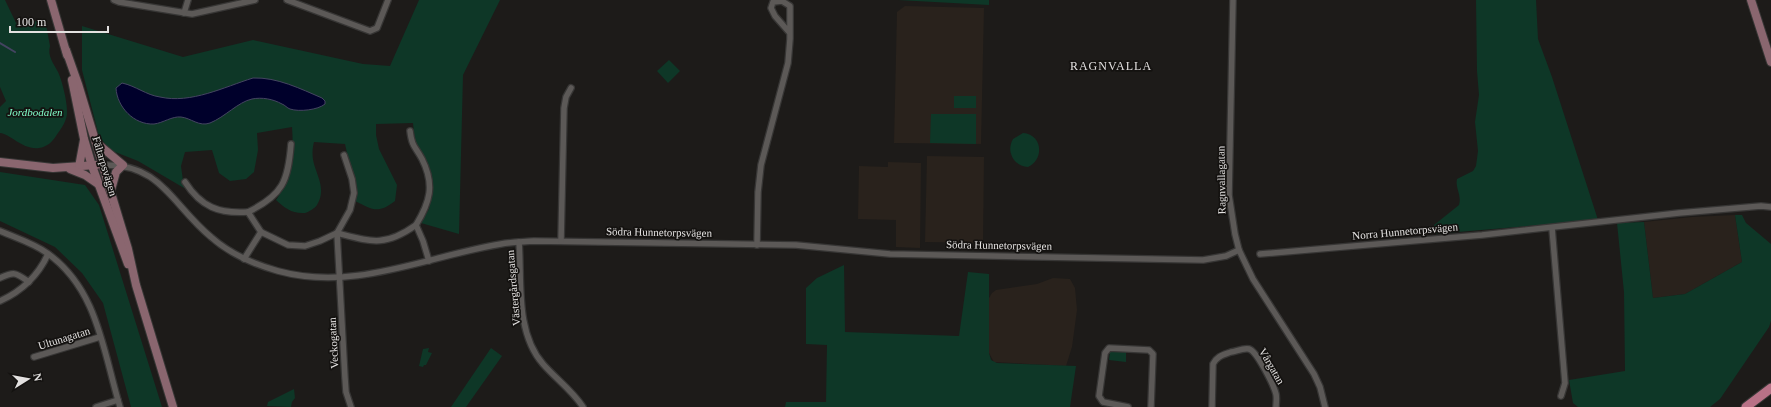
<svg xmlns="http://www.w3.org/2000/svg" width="1771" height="407" font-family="'Times New Roman',serif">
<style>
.built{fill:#29221c}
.green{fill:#0e3727}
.water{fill:#00002b;stroke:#444461}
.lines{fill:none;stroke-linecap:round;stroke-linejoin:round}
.stream{stroke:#444461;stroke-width:2}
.street-casing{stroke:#373635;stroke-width:8}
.secondary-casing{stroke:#373635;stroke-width:10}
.primary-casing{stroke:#373635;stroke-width:11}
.street{stroke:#5c5957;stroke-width:5.5}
.secondary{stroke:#8a666f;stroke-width:8}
.primary{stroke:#b87287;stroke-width:9}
.labels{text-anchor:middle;stroke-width:3.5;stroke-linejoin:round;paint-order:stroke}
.park-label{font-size:11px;font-style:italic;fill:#81fcc8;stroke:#141210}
.street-label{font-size:11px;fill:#e3e1e0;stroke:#141210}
.neighbourhood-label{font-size:12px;letter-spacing:1px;fill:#e3e1e0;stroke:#141210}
</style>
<rect width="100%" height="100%" fill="#1d1b19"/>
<!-- built -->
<g class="built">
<polygon points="905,6 984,8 981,144 894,143 897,12"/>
<polygon points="927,156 984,157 983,243 925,242"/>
<polygon points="888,162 921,163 920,248 896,247 896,220 858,219 859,166 888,167"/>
<polygon points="1735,215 1742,262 1685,294 1653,298 1644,222 1692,217"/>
<polygon points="1053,278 1070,279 1075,288 1077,310 1072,347 1066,366 994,362 989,353 989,298 992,293 996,290 1037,284"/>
</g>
<!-- green -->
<g class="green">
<path d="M0,0H5L17,25L45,19L50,46C47,56 54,64 58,72C62,80 68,104 67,114C66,122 61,129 56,136C52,142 47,147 39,148C22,150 11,134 0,133V107L6,101L0,87Z"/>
<path d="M419,0H500L463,75L459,234L421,223L429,209L432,191L430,174L415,142L413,123L376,124V135L379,149L397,185L395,201C378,214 373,210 355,201L356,193L345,144L314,142C312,149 312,157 314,164C318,178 326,190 317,205C315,208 309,212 305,213C292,214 285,208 276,200C292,178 294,153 292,127L257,133L258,150L254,172L246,179L230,181L219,173L212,150L185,152L181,166L184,188L138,161L110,150L99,136L82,70V26L183,57L253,40L363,64L390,66Z"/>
<polygon points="898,0 989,0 989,5"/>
<path d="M1476,0H1536L1538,39L1552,77L1598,220L1434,234V225L1459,205C1462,195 1455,188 1457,179L1473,171L1476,166L1478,151L1475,122L1479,95L1477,71Z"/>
<polygon points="669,60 680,71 668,83 657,71"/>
<rect x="954" y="96" width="22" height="12"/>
<polygon points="931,114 976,114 976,144 930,143"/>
<path d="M1023,133C1042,134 1045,159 1028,167C1013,166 1006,151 1013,139Z"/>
<polygon points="0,172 85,185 99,205 162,407 131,407 103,303 82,273 55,247 0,221"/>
<polygon points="1735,215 1742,215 1746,223 1771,244 1771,321 1769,327 1720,399 1710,407 1578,407 1573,403 1569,380 1625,371 1624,292 1617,223 1644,222 1653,298 1685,294 1742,262"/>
<polygon points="844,265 845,332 959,336 968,272 989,274 989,353 991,360 997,363 1076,366 1070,407 785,407 786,402 826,402 827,345 806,344 806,288 817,278"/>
<polygon points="429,348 428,352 432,353 426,365 424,365 423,367 419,366 423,349"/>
<polygon points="491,348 502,356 466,407 451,407"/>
<polygon points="1110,352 1126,352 1126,362 1109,360"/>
<polygon points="294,389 295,398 292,402 291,407 267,406 268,402"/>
</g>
<!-- water -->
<path class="water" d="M253,78C277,77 301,89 322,98L325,101V104C318,110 299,112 290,109C287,108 285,105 282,104C273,99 262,97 252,99C238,102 225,117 210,123C199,127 191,118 181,117C172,116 163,123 154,124C134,125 117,107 116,88L122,83C136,86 146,95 160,97C191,104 224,87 253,78Z"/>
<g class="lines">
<!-- stream -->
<polyline class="stream" points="0,43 15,52"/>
<!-- street casing -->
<g class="street-casing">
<g id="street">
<polyline points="114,0 119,2 192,14 255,0"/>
<polyline points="287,0 370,31 377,28 388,0"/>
<polyline points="1233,0 1229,195 1235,234 1239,250 1253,279 1314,374 1320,387 1325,407"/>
<polyline points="184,13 188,0"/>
<path d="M410,131C412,147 415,146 422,159C435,185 430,202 416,225L423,241L429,261"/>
<path d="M103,165C161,163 172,205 211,237C230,254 253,264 278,271C355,292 427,256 501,244C512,242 523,242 534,241L796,245L890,254L1203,260L1226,256L1239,250"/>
<path d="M185,182C201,207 219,214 248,212"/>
<polyline points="1552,228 1565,383 1561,396"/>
<path d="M0,231C16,238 33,243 47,253C98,289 103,351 120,407"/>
<path d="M261,232L248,212C283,195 288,181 291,144"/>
<polyline points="561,241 564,108 566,97 571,88"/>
<path d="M519,242C522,281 515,332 543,364C556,379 572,390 583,407"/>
<polyline points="757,245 758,192 761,165 788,63 790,39 790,6 782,1 773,2 771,8 775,16 789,32"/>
<polyline points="1260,254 1482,235 1679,213 1761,206 1771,207"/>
<polyline points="244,259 261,232 288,245 305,246 320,241 337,233 350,210 354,193 352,179 344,155"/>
<path d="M0,278C15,271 16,273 29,282"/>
<path d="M0,301C22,291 38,276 48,254"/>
<polyline points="34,357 100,337"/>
<polyline points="96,407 118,400"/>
<path d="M351,407L346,392L345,378L337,233C372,242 385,247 416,225"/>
<polyline points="1128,407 1103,402 1099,396 1105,353 1109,348 1149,350 1153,354 1151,406"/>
<path d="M1212,407L1213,364C1217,356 1223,355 1231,352C1237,351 1243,348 1249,349C1257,351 1274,386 1276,394C1277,398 1276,403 1276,407"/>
</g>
</g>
<!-- secondary casing -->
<g class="secondary-casing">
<g id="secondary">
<polyline points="51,0 67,55"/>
<polyline points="1751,0 1771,62"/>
<polyline points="66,50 78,84 128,249 136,285 173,407"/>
<polyline points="72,80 84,139 92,166 128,264"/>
<polyline points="98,144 123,165 116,172 111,190"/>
<polyline points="0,162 53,168 96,165"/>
<polyline points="79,167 84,140"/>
<polyline points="70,169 85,175 98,184"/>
</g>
</g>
<!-- primary casing -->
<g class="primary-casing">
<polyline id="primary" points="1746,407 1771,388"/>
</g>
<!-- street -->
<use href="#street" class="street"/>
<!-- secondary -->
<use href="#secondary" class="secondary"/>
<!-- primary -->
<use href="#primary" class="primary"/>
</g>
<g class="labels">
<!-- park labels -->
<g class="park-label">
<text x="35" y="116">Jordbodalen</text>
</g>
<!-- street labels -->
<g class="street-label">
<text transform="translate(105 166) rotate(73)" y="4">Fältarpsvägen</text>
<text transform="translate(1221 180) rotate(-91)" y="4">Ragnvallagatan</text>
<text transform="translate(1405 231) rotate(-5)" y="4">Norra Hunnetorpsvägen</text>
<text transform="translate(659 232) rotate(1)" y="4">Södra Hunnetorpsvägen</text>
<text transform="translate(999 245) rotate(1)" y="4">Södra Hunnetorpsvägen</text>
<text transform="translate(513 288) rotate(-95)" y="4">Västergårdsgatan</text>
<text transform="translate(64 338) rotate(-17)" y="4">Ultunagatan</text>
<text transform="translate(333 343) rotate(-93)" y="4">Veckogatan</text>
<text transform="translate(1272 366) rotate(60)" y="4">Vårgatan</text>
</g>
<!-- neighbourhood labels -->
<g class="neighbourhood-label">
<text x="1111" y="70">RAGNVALLA</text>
</g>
</g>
<!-- north arrow -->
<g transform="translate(28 379) rotate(79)" stroke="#141210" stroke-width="3" paint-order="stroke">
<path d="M0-3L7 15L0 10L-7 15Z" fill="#e3e1e0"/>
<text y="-6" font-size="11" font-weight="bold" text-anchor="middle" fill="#e3e1e0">N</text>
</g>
<!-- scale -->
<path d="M10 26v6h98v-6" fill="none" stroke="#e3e1e0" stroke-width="2"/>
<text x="16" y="26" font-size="12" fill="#e3e1e0" stroke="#141210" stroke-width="3" paint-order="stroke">100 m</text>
</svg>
